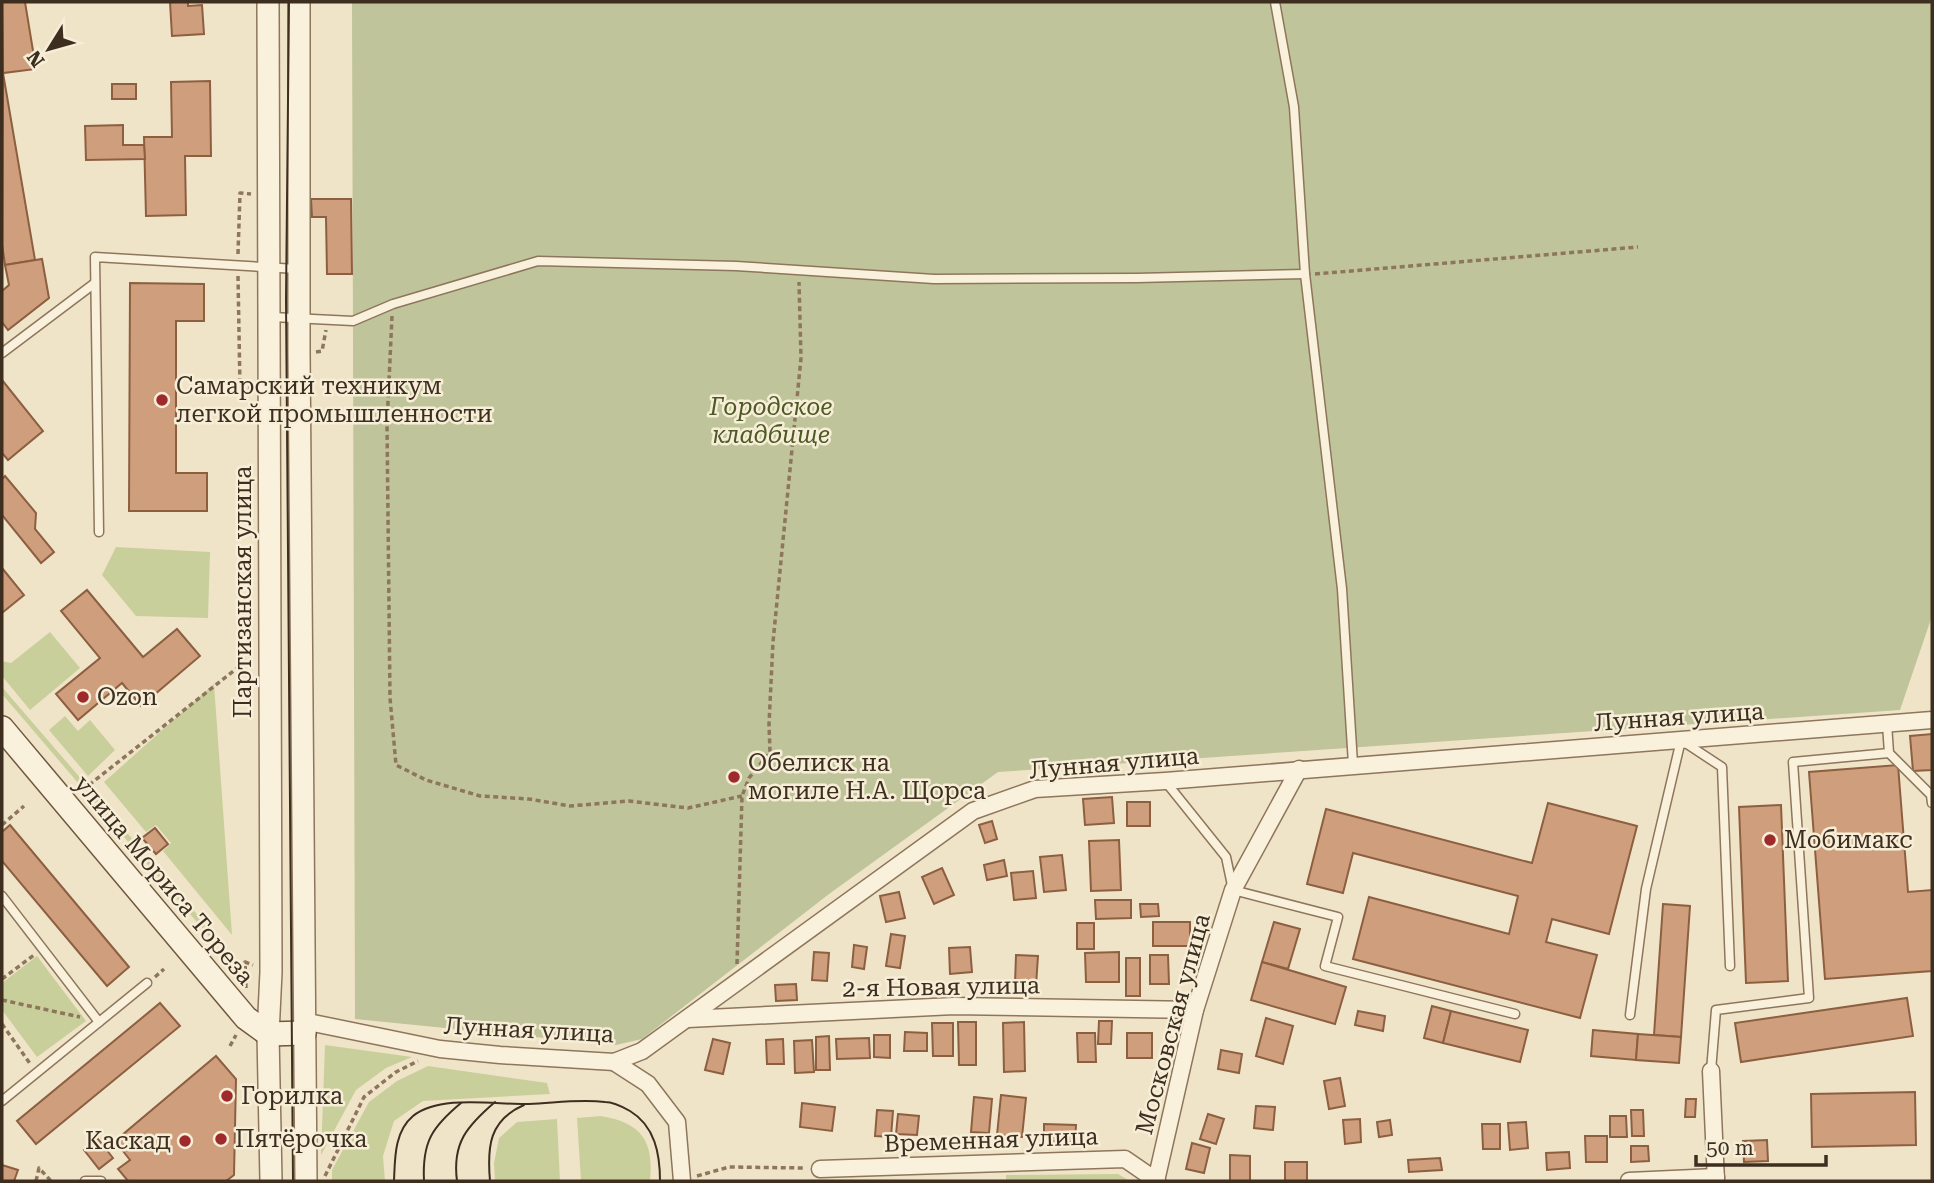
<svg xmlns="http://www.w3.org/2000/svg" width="1934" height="1183" font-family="'Roboto Serif',serif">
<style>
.green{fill:#c9cf9b}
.cemetery{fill:#bfc49a}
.building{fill:#cf9f7d;stroke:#8d5f41;stroke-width:2}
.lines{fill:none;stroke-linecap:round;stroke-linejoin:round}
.service-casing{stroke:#8d765c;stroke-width:11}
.minor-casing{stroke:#8d765c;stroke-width:19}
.tertiary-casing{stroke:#8d765c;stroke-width:24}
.secondary-casing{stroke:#6f573f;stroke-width:26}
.path{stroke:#8d765c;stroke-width:3.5;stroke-dasharray:5 3.5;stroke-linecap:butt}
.service{stroke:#faf1dc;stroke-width:8}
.minor{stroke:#faf1dc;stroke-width:16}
.tertiary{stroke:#faf1dc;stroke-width:21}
.secondary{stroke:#faf1dc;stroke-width:23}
.tram{stroke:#3d2e20;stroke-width:2}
.poi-dot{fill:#9e2a2b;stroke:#f7eed8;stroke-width:2.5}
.labels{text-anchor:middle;stroke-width:5;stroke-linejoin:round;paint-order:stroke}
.poi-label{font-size:24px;fill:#3d2e20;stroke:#f7eed8;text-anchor:start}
.park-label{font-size:24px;font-style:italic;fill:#4d5a26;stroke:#f7eed8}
.street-label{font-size:24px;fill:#3d2e20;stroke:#f7eed8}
</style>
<rect width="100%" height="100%" fill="#f0e4c8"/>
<!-- green -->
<g class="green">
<polygon points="116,547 210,552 208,618 136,616 102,575"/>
<polygon points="50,632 80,668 30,710 2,676 2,661 11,663"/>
<polygon points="214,684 232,935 163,851 171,843 156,825 146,832 104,782"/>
<polygon points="2,687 83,781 79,784 2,694"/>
<polygon points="65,716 78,731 90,720 115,750 88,776 49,730"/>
<polygon points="93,793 218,939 214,942 89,796"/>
<polygon points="37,956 86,1021 37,1057 2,1010 2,983"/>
<polygon points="325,1045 412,1057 386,1068 356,1090 321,1155"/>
<polygon points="428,1066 547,1083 550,1094 423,1101 394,1121 383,1156 385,1181 332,1181 332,1170 369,1102 397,1081"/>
<path d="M601,1116C641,1123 654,1140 650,1181H581L577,1118Z"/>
<polygon points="557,1119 560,1181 495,1181 494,1163 499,1138 517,1122"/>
<polygon points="1118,1174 1130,1181 1006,1181 1006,1175"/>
</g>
<!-- cemetery -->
<polygon class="cemetery" points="352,2 1932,2 1932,616 1900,710 998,772 829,894 642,1039 616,1045 355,1019"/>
<!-- building -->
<g class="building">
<polygon points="2,2 25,2 36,69 3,73"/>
<polygon points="170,2 188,2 188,6 202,5 204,34 172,36"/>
<polygon points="3,73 35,260 5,265 2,244"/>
<polygon points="210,81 211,156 185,156 186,215 146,216 144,137 172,137 171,82"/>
<rect x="112" y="84" width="24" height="15"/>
<polygon points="123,125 123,145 144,145 145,159 86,160 85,126"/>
<polygon points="311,199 351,199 352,274 327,274 326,217 312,217"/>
<polygon points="42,259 49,298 8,330 2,322 2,291 9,285 5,265"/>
<polygon points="130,283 204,284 204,321 176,321 176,473 207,473 207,511 129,511"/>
<polygon points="2,380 43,431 8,460 2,453"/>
<polygon points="5,476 36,513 35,529 54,552 41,563 2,515 2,479"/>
<polygon points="2,568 24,595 2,613"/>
<polygon points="87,590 143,657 177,629 200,656 141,706 122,683 78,720 56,694 100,658 61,611"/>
<polygon points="1932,734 1932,770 1913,771 1910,736"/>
<polygon points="1898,765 1908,892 1932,890 1932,971 1825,979 1809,772"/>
<polygon points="1112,797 1114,823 1085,825 1083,799"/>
<rect x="1127" y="802" width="23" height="24"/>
<polygon points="1548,803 1637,826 1609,934 1552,919 1546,942 1597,955 1580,1018 1353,959 1369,897 1509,934 1518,896 1353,853 1343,893 1307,884 1326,809 1532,863"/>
<polygon points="1781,805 1788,981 1746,983 1739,807"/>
<polygon points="992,821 997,839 985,843 979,825"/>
<polygon points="10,825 129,967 107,986 2,861 2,832"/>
<polygon points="155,828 168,844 156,854 142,838"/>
<polygon points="1119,840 1121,890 1091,891 1089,841"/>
<polygon points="1062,855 1066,890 1044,892 1040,857"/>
<polygon points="1004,860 1007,876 987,880 984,865"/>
<polygon points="942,868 954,895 934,904 922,877"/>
<polygon points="1033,871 1036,898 1014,900 1011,873"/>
<polygon points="899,892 905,918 886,922 880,896"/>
<polygon points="1095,900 1131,900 1131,918 1096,919"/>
<polygon points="1140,904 1158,904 1159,916 1141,917"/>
<polygon points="1663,904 1690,906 1681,1037 1654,1035"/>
<rect x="1153" y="922" width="37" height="24"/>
<polygon points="1274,922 1300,929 1288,969 1262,962"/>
<rect x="1077" y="923" width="17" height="26"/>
<polygon points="891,934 905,936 900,968 886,966"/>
<polygon points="854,945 867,947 864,969 852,967"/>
<polygon points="970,947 972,972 950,974 949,948"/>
<polygon points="814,952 829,953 827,981 812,980"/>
<polygon points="1119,952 1119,982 1086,982 1085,953"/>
<polygon points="1016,955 1038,956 1036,985 1015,984"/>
<polygon points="1150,955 1168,955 1169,984 1150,984"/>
<rect x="1126" y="958" width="14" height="38"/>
<polygon points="1262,962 1346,987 1335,1024 1251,1000"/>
<polygon points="796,984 797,1000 776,1001 775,985"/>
<polygon points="1907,998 1913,1036 1741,1062 1735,1023"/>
<polygon points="160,1003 180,1026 36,1144 17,1121"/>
<polygon points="1432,1006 1451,1011 1443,1043 1424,1038"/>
<polygon points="1358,1011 1385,1016 1383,1031 1355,1025"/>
<polygon points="1451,1011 1528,1030 1520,1062 1443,1043"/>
<polygon points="1266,1018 1293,1026 1283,1064 1256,1056"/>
<polygon points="1099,1021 1112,1021 1111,1044 1098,1044"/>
<polygon points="958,1022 976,1022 976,1065 959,1065"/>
<polygon points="1024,1022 1025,1071 1004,1072 1003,1023"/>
<polygon points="932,1023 953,1023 953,1056 933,1056"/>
<polygon points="1593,1030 1638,1034 1636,1060 1591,1056"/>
<polygon points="905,1032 927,1033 927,1051 904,1051"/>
<polygon points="1077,1033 1095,1033 1096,1062 1078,1062"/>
<rect x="1127" y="1033" width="25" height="25"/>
<polygon points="1638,1034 1681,1037 1679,1063 1636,1060"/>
<polygon points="874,1035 890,1035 890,1058 874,1057"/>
<polygon points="829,1036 830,1070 816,1070 816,1037"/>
<polygon points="869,1038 870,1058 837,1059 836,1039"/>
<polygon points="713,1039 730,1043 723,1074 705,1070"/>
<polygon points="783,1039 784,1064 767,1064 766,1040"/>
<polygon points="812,1040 814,1072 795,1073 794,1041"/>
<polygon points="1221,1050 1242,1054 1239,1073 1218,1069"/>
<polygon points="216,1056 236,1079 234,1175 226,1181 128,1181 118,1169 130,1160 115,1141"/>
<polygon points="1340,1078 1345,1106 1329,1109 1324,1081"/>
<polygon points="1915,1092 1916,1145 1812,1147 1811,1094"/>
<polygon points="1001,1095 1026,1098 1022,1137 997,1135"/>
<polygon points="974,1097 992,1099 989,1133 971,1132"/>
<polygon points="1686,1099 1696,1099 1695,1117 1685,1117"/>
<polygon points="802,1103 835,1107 832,1131 800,1127"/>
<polygon points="1256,1106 1275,1107 1273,1130 1254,1128"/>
<polygon points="877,1110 893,1111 891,1137 875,1136"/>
<polygon points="1631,1110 1643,1110 1644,1136 1632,1136"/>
<polygon points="898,1114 919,1116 917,1135 896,1134"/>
<polygon points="1208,1114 1224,1119 1216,1144 1200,1139"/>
<polygon points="1610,1116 1626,1116 1627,1137 1610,1137"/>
<polygon points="1360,1119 1361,1142 1345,1144 1343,1120"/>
<polygon points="1390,1120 1392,1135 1379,1137 1377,1122"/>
<polygon points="1526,1122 1528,1148 1510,1150 1508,1123"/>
<polygon points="1044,1124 1076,1125 1075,1142 1044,1141"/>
<polygon points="1482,1124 1500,1124 1500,1149 1483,1149"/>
<polygon points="1585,1136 1607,1136 1607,1162 1586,1162"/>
<polygon points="98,1139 113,1158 99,1169 84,1150"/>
<polygon points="1767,1140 1768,1161 1744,1162 1743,1141"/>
<polygon points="1192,1143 1210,1148 1204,1173 1186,1169"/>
<polygon points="1631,1146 1648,1146 1649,1161 1631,1162"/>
<polygon points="1569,1152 1570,1168 1547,1170 1546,1153"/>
<polygon points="1230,1155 1250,1156 1250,1181 1230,1181"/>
<polygon points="1440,1158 1442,1170 1409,1172 1408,1160"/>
<rect x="1285" y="1162" width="22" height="19"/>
<polygon points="2,1165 18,1170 14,1181 2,1181"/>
</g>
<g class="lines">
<!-- service casing -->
<g class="service-casing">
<g id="service">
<polyline points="1275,2 1294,107 1305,274 1342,589 1353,764"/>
<polyline points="272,317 353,321 393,304 538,261 736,266 934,279 1137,278 1305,274"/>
<polyline points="2,353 95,283"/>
<polyline points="99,532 95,257 297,269"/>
<polyline points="1887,724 1889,753 1931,795 1932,803"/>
<polyline points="1165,781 1226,857 1233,890 1338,917 1325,966 1515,1014"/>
<polyline points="2,896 99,1022"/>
<polyline points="1630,1015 1646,889 1681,740 1722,767 1730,966"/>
<polyline points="1711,1071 1716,1010 1809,998 1793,762 1889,753"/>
<polyline points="2,1101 147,983"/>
<polyline points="85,1181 101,1181"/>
</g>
</g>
<!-- minor casing -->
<g class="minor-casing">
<g id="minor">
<polyline points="688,1019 954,1006 1195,1010"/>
<polyline points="304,1033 313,1023 440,1049 500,1055 614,1062 642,1051 973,811 1035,789 1165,781 1932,720"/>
<polyline points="614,1062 648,1084 677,1122 682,1181"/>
<polyline points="1711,1071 1716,1181"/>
<polyline points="820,1169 1125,1159 1157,1181"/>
<polyline points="1156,1181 1195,1010 1233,890 1299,769"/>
<polyline points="1629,1181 1716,1177"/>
</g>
</g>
<!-- tertiary casing -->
<g class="tertiary-casing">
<g id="tertiary">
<polyline points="268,2 271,972 268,1034 271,1181"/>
<polyline points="299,2 299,352 306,1181"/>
</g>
</g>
<!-- secondary casing -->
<g class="secondary-casing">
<polyline id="secondary" points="2,728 246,1018 268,1034 304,1033"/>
</g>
<!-- path -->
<g class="path">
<polyline points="238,254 240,193 251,194"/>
<polyline points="1315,274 1638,247"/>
<polyline points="238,276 240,387 251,388"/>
<polyline points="392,316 387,424 390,698 396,765 426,780 480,796 529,799 570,806 629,801 688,808 742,796"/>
<polyline points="316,352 322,351 326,330"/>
<polyline points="89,785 250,658 250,656"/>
<polyline points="2,825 24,806"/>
<polyline points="737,964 742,796 749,778 770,752 769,724 773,642 801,358 799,282"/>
<polyline points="155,977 164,969"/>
<polyline points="2,979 34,955"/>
<polyline points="246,988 245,962 253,965"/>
<polyline points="2,1000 80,1017"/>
<polyline points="2,1024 31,1065"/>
<polyline points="230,1046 236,1035"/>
<polyline points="325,1176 364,1097 396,1072 418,1061"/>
<polyline points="697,1176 729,1167 804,1168"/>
<polyline points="36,1181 39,1168 51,1181"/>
</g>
<!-- service -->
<use href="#service" class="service"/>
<!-- minor -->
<use href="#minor" class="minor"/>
<!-- tertiary -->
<use href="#tertiary" class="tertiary"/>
<!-- secondary -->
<use href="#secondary" class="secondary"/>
<!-- tram -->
<g class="tram">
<polyline points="289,2 286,300 293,1181"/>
<path d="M394,1181C395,1159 394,1132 413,1116C441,1094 496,1105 529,1104C555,1103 579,1099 605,1102C613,1102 623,1107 630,1111C655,1126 660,1154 660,1181"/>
<path d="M424,1181C422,1142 432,1127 461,1103"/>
<path d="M457,1181C452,1143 467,1126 495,1102"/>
<path d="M490,1181C487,1147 489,1120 524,1105"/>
</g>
</g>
<!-- markers -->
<g class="poi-dot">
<circle cx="162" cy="400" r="7"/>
<circle cx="83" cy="697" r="7"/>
<circle cx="734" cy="777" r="7"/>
<circle cx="1770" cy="840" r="7"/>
<circle cx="227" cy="1096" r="7"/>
<circle cx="221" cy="1139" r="7"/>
<circle cx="185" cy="1141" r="7"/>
</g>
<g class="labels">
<!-- poi labels -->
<g class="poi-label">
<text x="176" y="394">Самарский техникум<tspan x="176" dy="28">легкой промышленности</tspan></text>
<text x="97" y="705">Ozon</text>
<text x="748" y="771">Обелиск на<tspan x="748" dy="28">могиле Н.А. Щорса</tspan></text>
<text x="1784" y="848">Мобимакс</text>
<text x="241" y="1104">Горилка</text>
<text x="235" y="1147">Пятёрочка</text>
<text x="171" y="1149" text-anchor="end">Каскад</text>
</g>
<!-- park labels -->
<g class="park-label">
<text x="771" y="415">Городское<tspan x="771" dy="28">кладбище</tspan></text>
</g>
<!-- street labels -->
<g class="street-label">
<text transform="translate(243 592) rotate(-90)" y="8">Партизанская улица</text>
<text transform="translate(1679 717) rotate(-4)" y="8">Лунная улица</text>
<text transform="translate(1114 763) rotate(-5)" y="8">Лунная улица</text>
<text transform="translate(164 880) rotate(50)" y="8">улица Мориса Тореза</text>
<text transform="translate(941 987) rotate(-1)" y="8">2-я Новая улица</text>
<text transform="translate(1173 1024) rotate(-75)" y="8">Московская улица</text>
<text transform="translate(529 1030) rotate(3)" y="8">Лунная улица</text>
<text transform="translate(991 1140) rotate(-2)" y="8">Временная улица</text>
</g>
</g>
<!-- border -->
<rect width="1934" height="1183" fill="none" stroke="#3d2e20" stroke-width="7"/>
<!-- north arrow -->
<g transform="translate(49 49) rotate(233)" stroke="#f7eed8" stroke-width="5" paint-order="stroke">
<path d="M0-5L12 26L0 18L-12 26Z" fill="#3d2e20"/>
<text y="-10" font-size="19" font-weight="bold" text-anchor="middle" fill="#3d2e20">N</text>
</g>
<!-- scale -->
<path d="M1696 1155v10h130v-10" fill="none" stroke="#3d2e20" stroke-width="3.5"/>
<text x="1706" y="1155" font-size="21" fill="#3d2e20" stroke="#f7eed8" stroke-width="5" paint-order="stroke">50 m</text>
</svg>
